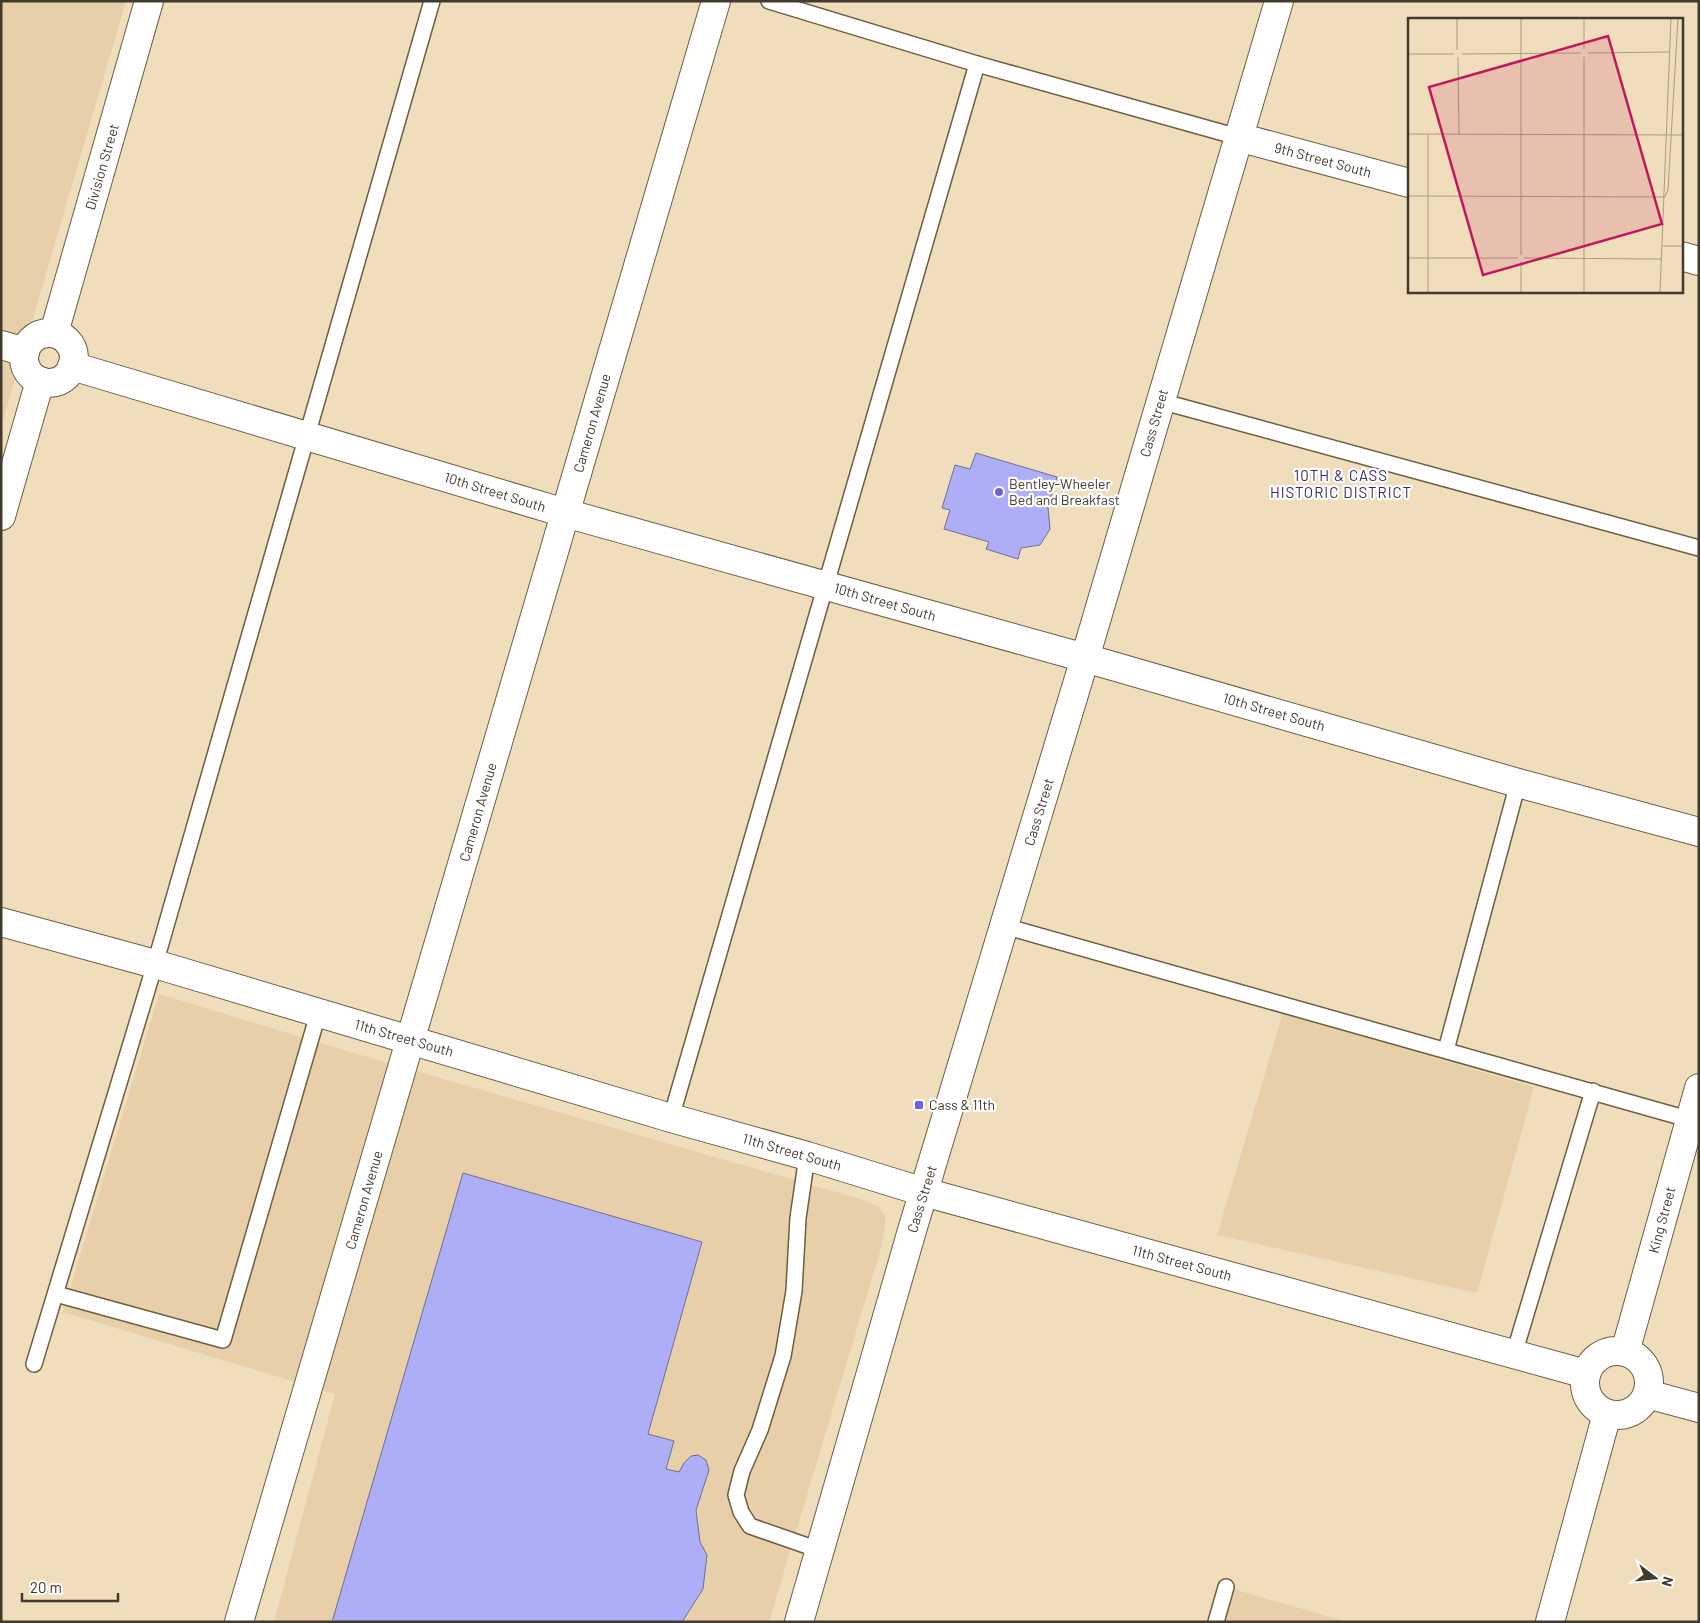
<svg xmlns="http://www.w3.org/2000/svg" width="1700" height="1623" font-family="Barlow,sans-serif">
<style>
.built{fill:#e7d0a9}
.building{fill:#adadf8;stroke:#6f708e}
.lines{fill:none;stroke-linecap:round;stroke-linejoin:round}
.lane-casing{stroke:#6e5e41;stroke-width:18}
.street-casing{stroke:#6e5e41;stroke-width:30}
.secondary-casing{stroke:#6e5e41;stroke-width:30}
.lane{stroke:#fff;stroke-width:15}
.street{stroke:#fff;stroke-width:28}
.secondary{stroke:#fff;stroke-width:28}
.poi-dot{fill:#6e62dc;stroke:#fff;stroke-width:2}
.labels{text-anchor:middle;stroke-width:4.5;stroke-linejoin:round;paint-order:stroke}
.street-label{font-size:14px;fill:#423a2e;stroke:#fff}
.poi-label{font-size:14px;fill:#423a2e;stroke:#fff;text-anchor:start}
.neighbourhood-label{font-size:15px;letter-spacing:1px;fill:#322d68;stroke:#fff}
.inset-road{fill:none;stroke:#aa9c83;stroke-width:1}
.view{fill:#c2185b;fill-opacity:0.15;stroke:#c2185b;stroke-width:2.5}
.inset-edge{fill:none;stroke:#423a2e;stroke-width:2.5}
</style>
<rect width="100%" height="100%" fill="#f0ddbc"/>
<!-- built -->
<g class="built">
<polygon points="1,1 126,1 1,427"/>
<polygon points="159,994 354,1053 864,1200 879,1207 885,1216 885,1226 881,1248 769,1622 274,1622 335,1394 63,1312"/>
<polygon points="1283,1013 1534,1087 1477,1293 1217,1235"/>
<polygon points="1226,1587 1348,1622 1215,1622"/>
</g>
<!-- building -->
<g class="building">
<polygon points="976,453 1057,477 1048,507 1050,529 1040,545 1021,548 1018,559 986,549 989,542 944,529 950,510 942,508 955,465 970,469"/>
<polygon points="463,1173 702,1242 648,1434 674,1441 666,1469 679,1472 684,1463 691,1456 698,1455 706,1460 709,1470 696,1510 700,1542 707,1555 703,1589 682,1622 332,1622"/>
</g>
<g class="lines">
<!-- lane casing -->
<g class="lane-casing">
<g id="lane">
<polyline points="769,1 977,64 1238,137"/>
<polyline points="1160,401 1699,548"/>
<polyline points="1004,926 1695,1121"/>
<polyline points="1446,1050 1518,783"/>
<polyline points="671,1118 977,64"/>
<polyline points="807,1156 798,1218 794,1291 783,1356 760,1430 742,1471 736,1495 741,1512 750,1526 819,1550"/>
<polyline points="56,1294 223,1340 318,1014"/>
<polyline points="1514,1354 1593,1091"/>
<polyline points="34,1364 155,964 432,1"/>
<polyline points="1216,1622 1226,1587"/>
</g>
</g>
<!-- street casing -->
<g class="street-casing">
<g id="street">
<polyline points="1238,137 1409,183"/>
<polyline points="1681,256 1699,261"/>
<polyline points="54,333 149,1"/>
<circle cx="49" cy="358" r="25"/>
<polyline points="1,345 25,352"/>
<polyline points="72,366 565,513 1085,658 1518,783 1699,832"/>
<polyline points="1,516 40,381"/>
<polyline points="1,922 155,964 671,1118 807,1156 924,1192 1586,1374"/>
<circle cx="1617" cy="1383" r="32"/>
<polyline points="1625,1352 1699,1088"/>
<polyline points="1647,1394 1699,1408"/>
<polyline points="239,1622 716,1"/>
<polyline points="1550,1622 1607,1414"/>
</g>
</g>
<!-- secondary casing -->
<g class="secondary-casing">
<polyline id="secondary" points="799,1622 913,1227 1085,658 1279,1"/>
</g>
<!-- lane -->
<use href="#lane" class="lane"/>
<!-- street -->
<use href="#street" class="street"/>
<!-- secondary -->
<use href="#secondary" class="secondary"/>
</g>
<!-- markers -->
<g class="poi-dot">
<circle cx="999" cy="492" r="5"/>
<rect x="914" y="1100" width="10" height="10" rx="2.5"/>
</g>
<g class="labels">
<!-- street labels -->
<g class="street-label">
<text transform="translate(1323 160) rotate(15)" y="5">9th Street South</text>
<text transform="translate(102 167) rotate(-74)" y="5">Division Street</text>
<text transform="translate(592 423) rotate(-74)" y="5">Cameron Avenue</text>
<text transform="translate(1154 423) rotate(-74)" y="5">Cass Street</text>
<text transform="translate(495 492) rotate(17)" y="5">10th Street South</text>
<text transform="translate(885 602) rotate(16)" y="5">10th Street South</text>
<text transform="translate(1274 712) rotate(16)" y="5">10th Street South</text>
<text transform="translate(478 812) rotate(-74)" y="5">Cameron Avenue</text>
<text transform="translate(1039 812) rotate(-73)" y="5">Cass Street</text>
<text transform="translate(404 1038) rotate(16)" y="5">11th Street South</text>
<text transform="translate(792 1152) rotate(16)" y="5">11th Street South</text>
<text transform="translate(922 1199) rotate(-73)" y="5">Cass Street</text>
<text transform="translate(364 1200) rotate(-74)" y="5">Cameron Avenue</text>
<text transform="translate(1662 1220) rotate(-75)" y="5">King Street</text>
<text transform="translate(1182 1263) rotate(15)" y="5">11th Street South</text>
</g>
<!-- poi labels -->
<g class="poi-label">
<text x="1009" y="489">Bentley-Wheeler<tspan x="1009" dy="16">Bed and Breakfast</tspan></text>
<text x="929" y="1110">Cass &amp; 11th</text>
</g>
<!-- neighbourhood labels -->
<g class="neighbourhood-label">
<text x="1341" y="481">10TH &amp; CASS<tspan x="1341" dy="17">HISTORIC DISTRICT</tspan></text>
</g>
</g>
<!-- overview -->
<g transform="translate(1408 18)">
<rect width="275" height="275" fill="#f0ddbc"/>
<path class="inset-road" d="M49,0V32M113,0V237M176,0V31M180,35L262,34M0,36H46M54,36L173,35M50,39L51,116M0,116L275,117M20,116V275M0,178L257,179M257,179L260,172L270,0M254,228H275M0,240H110M116,240L254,241M113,243V275M176,275V39M252,275L263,0"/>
<path class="view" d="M200,18L254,206L75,257L21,69Z"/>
<rect width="275" height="275" class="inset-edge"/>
</g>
<!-- border -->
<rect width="1700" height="1623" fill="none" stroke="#423a2e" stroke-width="5"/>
<!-- north arrow -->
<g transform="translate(1655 1578) rotate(106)" stroke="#ffffff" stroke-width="4" paint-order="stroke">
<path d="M0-4L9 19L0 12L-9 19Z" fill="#423a2e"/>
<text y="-8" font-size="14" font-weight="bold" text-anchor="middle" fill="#423a2e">N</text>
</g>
<!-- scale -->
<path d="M22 1593v8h96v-8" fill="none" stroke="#423a2e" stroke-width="2.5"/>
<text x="30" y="1593" font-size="15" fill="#423a2e" stroke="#ffffff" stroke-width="4" paint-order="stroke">20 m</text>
</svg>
